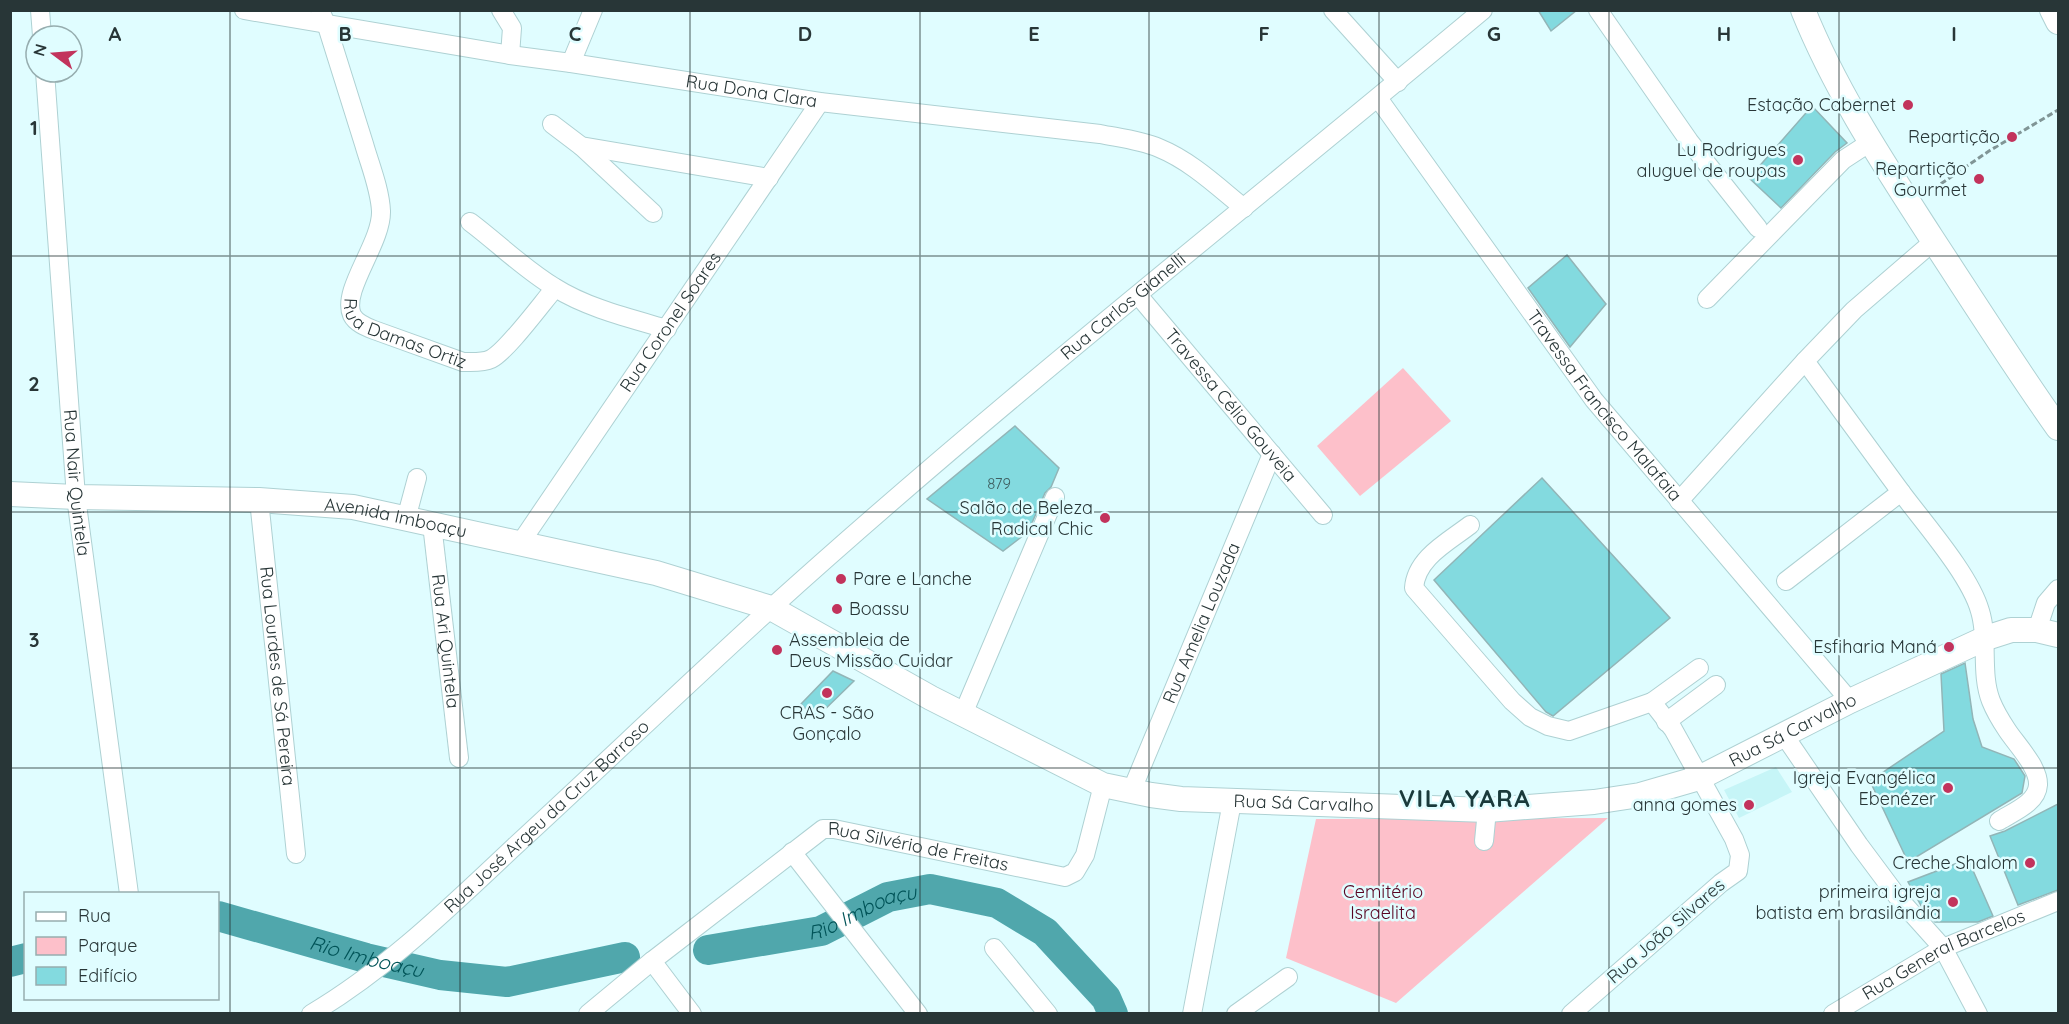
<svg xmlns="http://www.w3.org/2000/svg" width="2069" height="1024" font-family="Quicksand,sans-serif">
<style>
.built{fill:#c6f5f7}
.green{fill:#fdc0ca}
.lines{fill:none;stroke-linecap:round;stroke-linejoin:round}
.river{stroke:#50a7ac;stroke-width:30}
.building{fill:#83dadf;stroke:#92b5b7;stroke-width:1.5}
.minor-casing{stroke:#aed1d3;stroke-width:20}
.major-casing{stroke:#aed1d3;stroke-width:26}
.path{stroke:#809596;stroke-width:3;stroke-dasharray:6 3;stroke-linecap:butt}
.minor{stroke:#fff;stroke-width:18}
.major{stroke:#fff;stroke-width:24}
.grid{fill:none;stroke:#283637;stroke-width:1.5;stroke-opacity:0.55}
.poi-dot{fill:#c2335c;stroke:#e0fdff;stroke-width:2}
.labels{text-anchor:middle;stroke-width:5;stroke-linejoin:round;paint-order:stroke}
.number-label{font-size:15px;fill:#3f5f61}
.street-label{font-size:18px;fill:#283637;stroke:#e0fdff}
.poi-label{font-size:18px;fill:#283637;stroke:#e0fdff;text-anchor:end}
.park-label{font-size:18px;fill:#580422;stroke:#e0fdff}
.water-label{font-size:20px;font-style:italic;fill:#015458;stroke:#e0fdff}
.district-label{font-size:24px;font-weight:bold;letter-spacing:1.5px;fill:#1a3a3b;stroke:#e0fdff}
.grid-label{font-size:20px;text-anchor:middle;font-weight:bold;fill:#283637;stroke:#e0fdff;stroke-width:5;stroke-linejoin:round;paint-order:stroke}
</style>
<rect width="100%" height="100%" fill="#e0fdff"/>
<!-- built -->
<polygon class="built" points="1776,767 1792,792 1739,818 1724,790"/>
<!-- green -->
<g class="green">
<polygon points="1403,368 1451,421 1360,496 1317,446"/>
<polygon points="1608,818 1396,1003 1286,958 1316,819"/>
</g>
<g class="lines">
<!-- river -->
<g class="river">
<path id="s1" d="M218,916L366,958L440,975L507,982L625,957"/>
<path id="s2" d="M708,950L821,931L888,897L930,889L997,903L1045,932L1106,998L1113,1014"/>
<polyline points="10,962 26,958"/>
</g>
</g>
<!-- building -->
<g class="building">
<polygon points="1538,10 1577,10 1551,31"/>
<polygon points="1812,106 1847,143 1835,152 1781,208 1749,178"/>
<polygon points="1567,255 1606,304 1570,347 1528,288"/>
<polygon points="1015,426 1059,468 1051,487 1045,493 1028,532 1003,551 927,499"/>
<polygon points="1542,478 1670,618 1553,716 1546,712 1434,580"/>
<polygon points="1965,663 1973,719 1982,747 2014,759 2025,776 2022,793 1908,862 1870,781 1944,731 1941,674"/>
<polygon points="833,671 854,681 815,719 801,704"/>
<polygon points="2058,804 2058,890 2018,905 1990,836 2005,831"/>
<polygon points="1968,859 1993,916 1978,922 1935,922 1923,909 1908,882"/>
</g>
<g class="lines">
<!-- minor casing -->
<g class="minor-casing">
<g id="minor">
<polyline points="40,10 42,36"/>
<path id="s3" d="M244,10L510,55L571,63L820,102L1100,134C1120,138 1140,140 1159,148C1191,161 1218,187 1244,208"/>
<path id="s4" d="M320,10L327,26C339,65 352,105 364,144C370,165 380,189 381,211C382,243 341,290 352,315C356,323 366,327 374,330L463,362C472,362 483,363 491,359C507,351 542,303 555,288"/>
<polyline points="501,10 512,28 510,55"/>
<polyline points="1333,10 1398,82"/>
<polyline points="1598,10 1689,141 1758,228"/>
<polyline points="571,63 593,10"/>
<path id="s5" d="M45,72L76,497L129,894"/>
<path id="s6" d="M1378,98L1594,400L1850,701"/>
<polyline points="552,124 581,146 769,178"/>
<polyline points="581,146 653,213"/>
<path d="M470,222C498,243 524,269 554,287C587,308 629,318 667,329"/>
<path id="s7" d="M1138,295L1323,515"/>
<polyline points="1707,299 1843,160 1869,143"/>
<path d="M1901,492C1924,523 1970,575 1980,611C1989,640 1980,673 1991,701C1995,711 2001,721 2007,730C2016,744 2039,767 2038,785C2037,803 2013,812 1999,821"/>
<path id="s8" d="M259,500L296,854"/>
<polyline points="1679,501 1805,361"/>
<polyline points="406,519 417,478"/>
<path id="s9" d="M432,524L459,758"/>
<path d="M1470,525C1448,542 1416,558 1414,588L1512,701L1530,717L1548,726L1569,731L1652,702L1673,729L1734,839L1740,855L1738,871L1721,883L1571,1014"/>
<path id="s10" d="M521,542L820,102"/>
<polyline points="1786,581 1901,492 1805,361 1854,310 1934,241"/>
<polyline points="2037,630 2046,603 2058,589"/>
<polyline points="1652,702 1699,668"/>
<polyline points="963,714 1055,497"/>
<polyline points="1666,722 1716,685"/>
<polyline points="1784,735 1859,845 1900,900 1943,948 1978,1014"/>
<path id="s11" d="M1131,792L1272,454"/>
<polyline points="1484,841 1487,810"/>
<polyline points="792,852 918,1014"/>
<polyline points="994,948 1048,1014"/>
<polyline points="652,961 692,1014"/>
<path id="s12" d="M311,1014C387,969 450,907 514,847C600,768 684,687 770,609C1000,401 1245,209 1483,10"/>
<path id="s13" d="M588,1014L652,961L823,829H834L1065,877L1075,872L1085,855L1103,785"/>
<polyline points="1192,1014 1232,802"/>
<polyline points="1236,1014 1288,977"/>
<path id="s14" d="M1833,1014L1943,948L2058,901"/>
</g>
</g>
<!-- major casing -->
<g class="major-casing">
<g id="major">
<path d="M1803,10C1836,92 1884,164 1931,237C1973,301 2014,366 2058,428"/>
<polyline points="2052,10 2058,22"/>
<path id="s15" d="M10,494L76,497L259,500L353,507L656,573L771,608L931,698L1103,785L1151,795L1181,799L1487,810L1594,802L1640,795L1699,778L1850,701L1986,638L2011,630H2037L2058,635"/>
</g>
</g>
<!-- path -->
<polyline class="path" points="1926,194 1989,151 2058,110"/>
<!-- minor -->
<use href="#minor" class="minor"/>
<!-- major -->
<use href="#major" class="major"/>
</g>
<!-- grid -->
<path class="grid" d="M230,10V1014M460,10V1014M690,10V1014M920,10V1014M1149,10V1014M1379,10V1014M1609,10V1014M1839,10V1014M10,256H2058M10,512H2058M10,768H2058"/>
<!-- markers -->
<g class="poi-dot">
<circle cx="1908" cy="105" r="6"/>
<circle cx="2012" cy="137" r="6"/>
<circle cx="1798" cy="160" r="6"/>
<circle cx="1979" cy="179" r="6"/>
<circle cx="1105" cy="518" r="6"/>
<circle cx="841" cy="579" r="6"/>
<circle cx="837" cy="609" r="6"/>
<circle cx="1949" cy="647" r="6"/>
<circle cx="777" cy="650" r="6"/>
<circle cx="827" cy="693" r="6"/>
<circle cx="1948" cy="788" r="6"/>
<circle cx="1749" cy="805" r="6"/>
<circle cx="2030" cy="863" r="6"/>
<circle cx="1953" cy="902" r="6"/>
</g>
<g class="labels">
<!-- number labels -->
<g class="number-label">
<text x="999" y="489">879</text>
</g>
<!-- street labels -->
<g class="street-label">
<text dy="6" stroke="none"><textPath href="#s3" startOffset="514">Rua Dona Clara</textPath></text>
<text dy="6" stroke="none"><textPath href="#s12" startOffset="1078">Rua Carlos Gianelli</textPath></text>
<text dy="6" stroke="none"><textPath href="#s10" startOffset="266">Rua Coronel Soares</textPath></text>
<text dy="6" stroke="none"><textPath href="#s4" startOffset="374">Rua Damas Ortiz</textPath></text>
<text dy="6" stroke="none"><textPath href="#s7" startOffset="144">Travessa Célio Gouveia</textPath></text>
<text dy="6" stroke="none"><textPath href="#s6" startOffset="382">Travessa Francisco Malafaia</textPath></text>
<text dy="6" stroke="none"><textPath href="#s5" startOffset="412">Rua Nair Quintela</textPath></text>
<text dy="6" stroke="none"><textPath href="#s15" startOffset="387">Avenida Imboaçu</textPath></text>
<text dy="6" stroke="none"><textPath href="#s11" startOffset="183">Rua Amelia Louzada</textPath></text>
<text dy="6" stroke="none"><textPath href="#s9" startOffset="118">Rua Ari Quintela</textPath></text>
<text dy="6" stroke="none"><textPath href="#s8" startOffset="177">Rua Lourdes de Sá Pereira</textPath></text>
<text dy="6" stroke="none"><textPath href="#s15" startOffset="1856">Rua Sá Carvalho</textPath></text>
<text dy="6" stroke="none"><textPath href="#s15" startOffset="1352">Rua Sá Carvalho</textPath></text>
<text dy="6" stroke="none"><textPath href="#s12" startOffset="308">Rua José Argeu da Cruz Barroso</textPath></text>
<text dy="6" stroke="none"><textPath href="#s13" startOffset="396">Rua Silvério de Freitas</textPath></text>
<text transform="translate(1666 931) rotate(-41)" y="6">Rua João Silvares</text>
<text dy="6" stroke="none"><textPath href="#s14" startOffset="126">Rua General Barcelos</textPath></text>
</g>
<!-- poi labels -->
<g class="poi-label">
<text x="1896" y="111">Estação Cabernet</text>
<text x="2000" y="143">Repartição</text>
<text x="1786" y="156">Lu Rodrigues<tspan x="1786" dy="21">aluguel de roupas</tspan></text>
<text x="1967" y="175">Repartição<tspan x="1967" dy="21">Gourmet</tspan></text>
<text x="1093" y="514">Salão de Beleza<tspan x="1093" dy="21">Radical Chic</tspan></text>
<text x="853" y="585" text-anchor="start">Pare e Lanche</text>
<text x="849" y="615" text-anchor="start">Boassu</text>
<text x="789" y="646" text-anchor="start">Assembleia de<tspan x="789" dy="21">Deus Missão Cuidar</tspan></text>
<text x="1937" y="653">Esfiharia Maná</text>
<text x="827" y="719" text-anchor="middle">CRAS - São<tspan x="827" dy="21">Gonçalo</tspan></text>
<text x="1936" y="784">Igreja Evangélica<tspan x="1936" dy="21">Ebenézer</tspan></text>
<text x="1737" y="811">anna gomes</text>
<text x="2018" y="869">Creche Shalom</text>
<text x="1941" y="898">primeira igreja<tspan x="1941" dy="21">batista em brasilândia</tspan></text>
</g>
<!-- park labels -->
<g class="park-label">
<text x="1383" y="898">Cemitério<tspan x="1383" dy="21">Israelita</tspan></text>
</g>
<!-- water labels -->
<g class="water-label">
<text dy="7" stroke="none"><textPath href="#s2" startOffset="160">Rio Imboaçu</textPath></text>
<text dy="7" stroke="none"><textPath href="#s1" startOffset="154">Rio Imboaçu</textPath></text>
</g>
<!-- district labels -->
<g class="district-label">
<text x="1465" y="807">VILA YARA</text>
</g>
</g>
<g class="grid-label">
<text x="115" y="41">A</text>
<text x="345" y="41">B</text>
<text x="575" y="41">C</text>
<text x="805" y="41">D</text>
<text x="1034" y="41">E</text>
<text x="1264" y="41">F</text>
<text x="1494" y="41">G</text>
<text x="1724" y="41">H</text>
<text x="1954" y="41">I</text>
<text x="34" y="135">1</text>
<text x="34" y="391">2</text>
<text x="34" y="647">3</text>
</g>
<!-- border -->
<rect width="2069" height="1024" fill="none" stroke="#283637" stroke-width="24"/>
<!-- legend -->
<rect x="24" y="892" width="195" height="108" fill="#e0fdff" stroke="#96adaf" stroke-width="1.5"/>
<rect x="36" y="912" width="30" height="9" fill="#ffffff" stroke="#96adaf" stroke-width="1.5"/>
<text x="78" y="922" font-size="18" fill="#283637">Rua</text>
<rect x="36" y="937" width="30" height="18" fill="#fdc0ca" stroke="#96adaf" stroke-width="1.5"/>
<text x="78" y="952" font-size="18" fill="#283637">Parque</text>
<rect x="36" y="967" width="30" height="18" fill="#83dadf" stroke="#96adaf" stroke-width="1.5"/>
<text x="78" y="982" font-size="18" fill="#283637">Edifício</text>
<!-- north arrow -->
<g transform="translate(54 54) rotate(286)"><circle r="28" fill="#e0fdff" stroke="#96adaf" stroke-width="1.5"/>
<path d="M0-4.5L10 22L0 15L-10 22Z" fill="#c2335c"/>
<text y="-9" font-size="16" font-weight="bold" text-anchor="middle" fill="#283637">N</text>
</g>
</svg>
